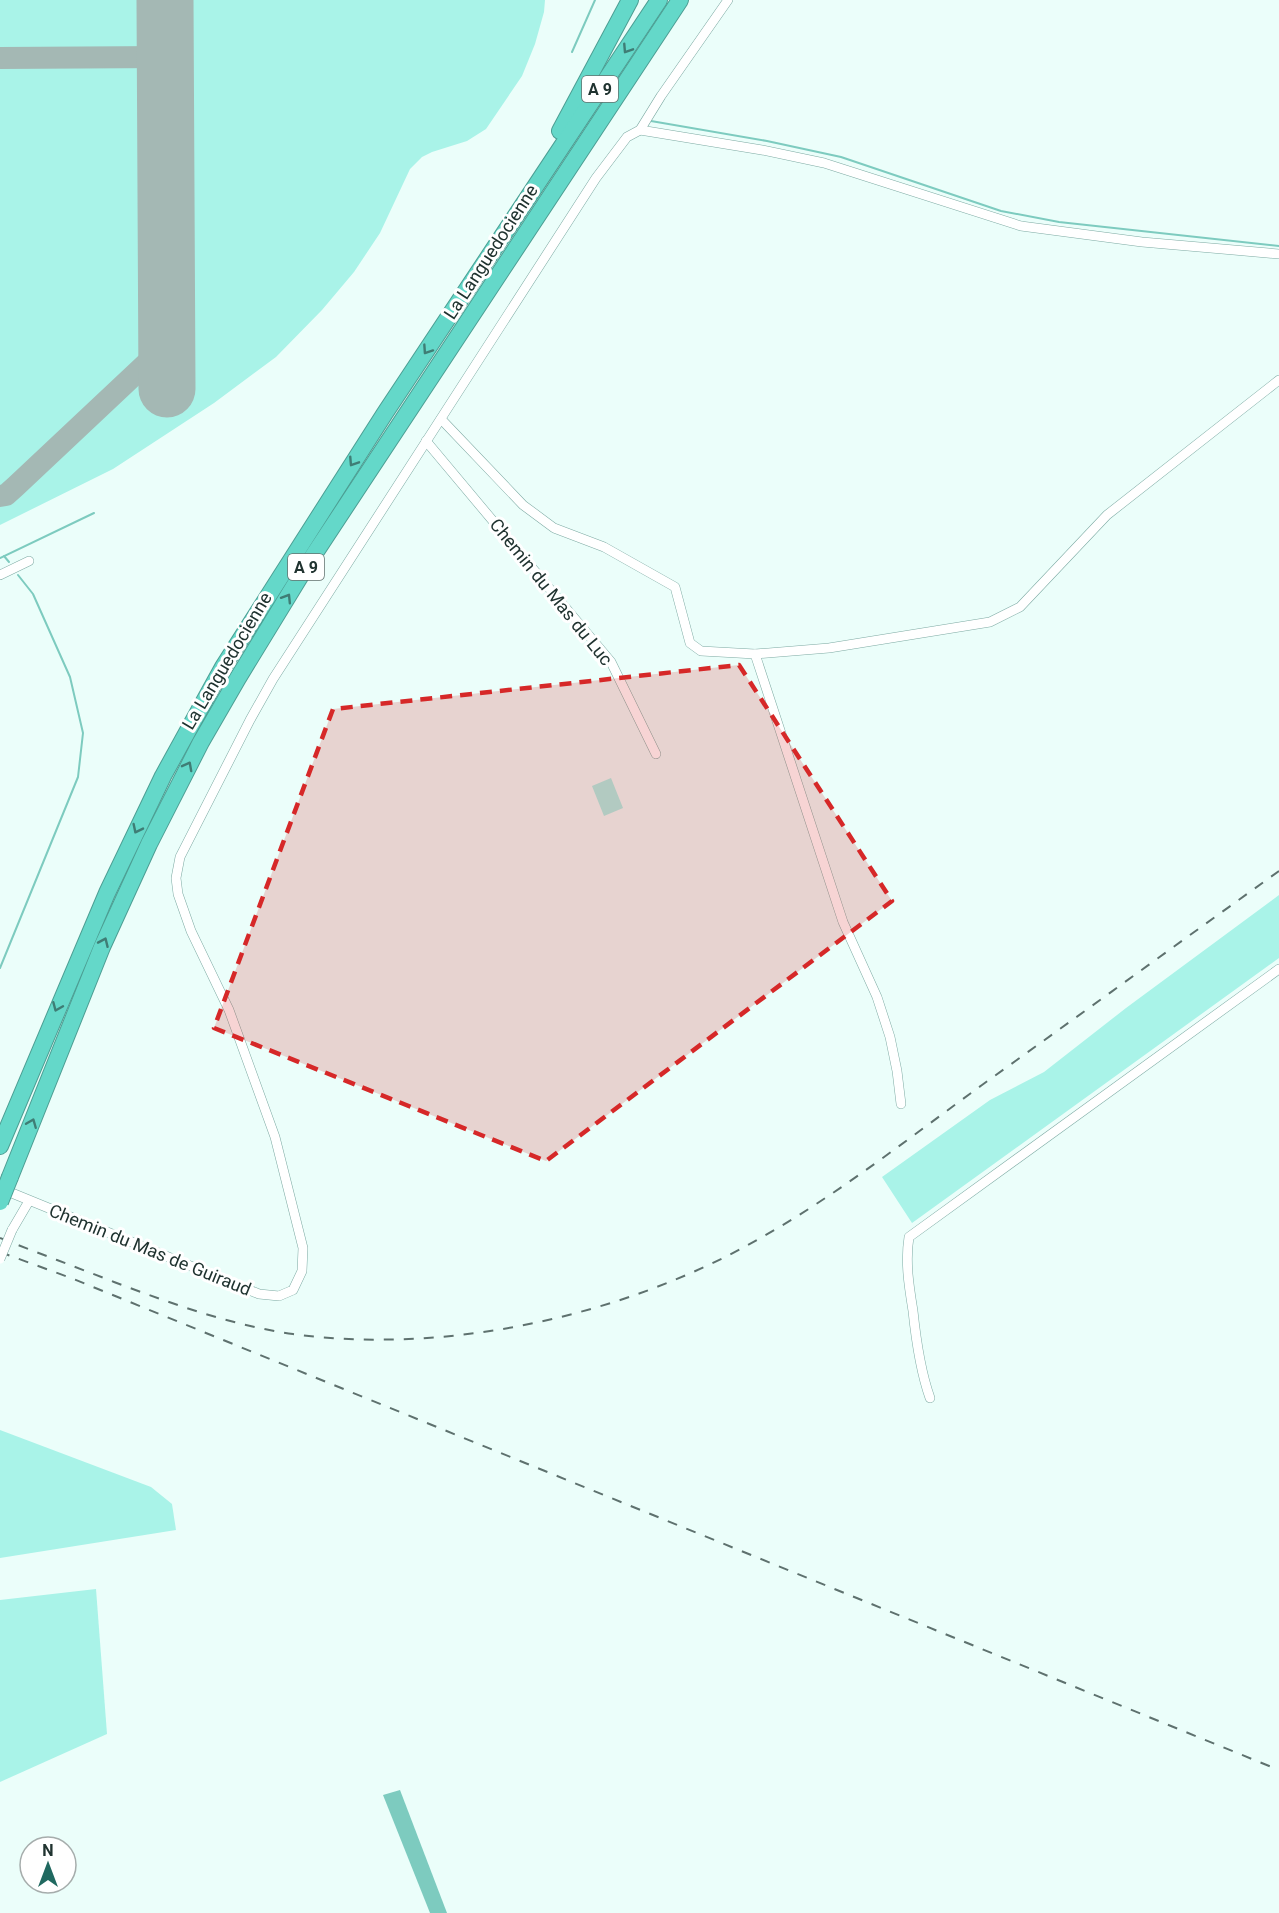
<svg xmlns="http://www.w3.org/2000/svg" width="1279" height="1913" font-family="Roboto,sans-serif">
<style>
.green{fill:#a9f3e8}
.water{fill:#7dcbbf}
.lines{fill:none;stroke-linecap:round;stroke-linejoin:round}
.stream{stroke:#7dcbbf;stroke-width:2}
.taxiway{stroke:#a4b8b4;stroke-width:22}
.runway{stroke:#a4b8b4;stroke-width:57}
.minor-casing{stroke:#7daaa3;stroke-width:10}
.motorway-casing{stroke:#4c9e93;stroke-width:18}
.minor{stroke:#fff;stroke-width:9}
.motorway{stroke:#64d8c9;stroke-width:16}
.rail{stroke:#5e716e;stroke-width:2;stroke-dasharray:10 10;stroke-linecap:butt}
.minor-bridge-casing{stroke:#7daaa3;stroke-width:10;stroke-linecap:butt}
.motorway-bridge-casing{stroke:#4c9e93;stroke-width:18;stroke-linecap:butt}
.minor-bridge{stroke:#fff;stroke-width:9}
.motorway-bridge{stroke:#64d8c9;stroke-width:16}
.oneway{stroke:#3f7d75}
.marked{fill:#d62828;fill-opacity:0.2;stroke:#d62828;stroke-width:4.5;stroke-dasharray:12 8;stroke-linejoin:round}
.labels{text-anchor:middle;stroke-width:6;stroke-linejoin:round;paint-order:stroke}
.shield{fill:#fff;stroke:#63706e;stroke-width:1.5}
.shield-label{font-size:16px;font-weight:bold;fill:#203330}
.street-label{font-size:18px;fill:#203330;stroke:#fff}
</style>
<rect width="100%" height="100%" fill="#ebfefa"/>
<!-- green -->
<g class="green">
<polygon points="0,0 545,0 544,12 535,44 522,76 486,129 467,141 432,152 422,157 410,169 380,233 354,272 322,310 276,357 214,403 113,469 0,525"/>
<polygon points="611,778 623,808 604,816 592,786"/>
<polygon points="1279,895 1279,958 912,1223 882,1177 990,1100 1044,1072 1126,1008"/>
<polygon points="0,1430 151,1487 172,1504 176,1530 0,1558"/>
<polygon points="96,1589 107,1734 0,1782 0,1600"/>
</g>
<!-- water -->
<polygon class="water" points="400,1790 447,1913 430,1913 383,1795"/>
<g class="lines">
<!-- stream -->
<g class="stream">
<polyline points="572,52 595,0"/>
<polyline points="651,121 767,141 841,157 1001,211 1059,222 1279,246"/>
<polyline points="4,556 9,562"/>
<polyline points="0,558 94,513"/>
<polyline points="0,968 78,777 83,733 70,677 33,594 18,575"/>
</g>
<!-- taxiway -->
<g class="taxiway">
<polyline points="0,58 165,57"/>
<polyline points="0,496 6,495 16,486 167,344"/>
</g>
<!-- runway -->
<polyline class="runway" points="165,0 167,389"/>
<!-- minor casing -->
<g class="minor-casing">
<g id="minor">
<polyline points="640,130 762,150 824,163 1021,226 1142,242 1279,254"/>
<polyline points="441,419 523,505 554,528 604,547 675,587 690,643 701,651 755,654 829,648 990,622 1020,607 1107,515 1279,380"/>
<polyline points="426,441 611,662 656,754"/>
<polyline points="0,575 29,561"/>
<polyline points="755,654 843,922 877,997 890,1037 897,1071 901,1104"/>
<polyline points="2,1189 259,1294 279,1296 293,1290 302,1271 303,1248 275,1137 229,1010 191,931 178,894 176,878 180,857 250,720 273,679 596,178 627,137 640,130 661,96 728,0"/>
<polyline points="12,1230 29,1201"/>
<path d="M930,1398C920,1370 916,1340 913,1311C909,1286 905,1262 909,1237L1279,969"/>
</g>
</g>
<!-- motorway casing -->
<g class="motorway-casing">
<g id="motorway">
<polyline points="560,131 630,0"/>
<polyline points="0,1146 107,893 163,776 223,667 385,413 659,0"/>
<polyline points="10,1177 102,947 149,844 201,742 238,678 307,565 680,0"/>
</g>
</g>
<!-- minor -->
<use href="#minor" class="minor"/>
<!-- motorway -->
<use href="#motorway" class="motorway"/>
<!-- rail -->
<g class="rail">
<path d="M0,1238C38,1253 76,1267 114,1282C173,1304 230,1325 293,1334C447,1355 623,1316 757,1240C836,1196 909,1138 982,1085C1081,1014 1180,942 1279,871"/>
<polyline points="0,1252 71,1278 1279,1770"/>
</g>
<!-- minor-bridge casing -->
<g class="minor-bridge-casing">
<polyline id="minor-bridge" points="0,1259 12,1230"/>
</g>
<!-- motorway-bridge casing -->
<g class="motorway-bridge-casing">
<polyline id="motorway-bridge" points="0,1202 10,1177"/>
</g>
<!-- minor-bridge -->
<use href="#minor-bridge" class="minor-bridge"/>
<!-- motorway-bridge -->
<use href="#motorway-bridge" class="motorway-bridge"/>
</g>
<!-- one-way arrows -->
<defs><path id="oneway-chevron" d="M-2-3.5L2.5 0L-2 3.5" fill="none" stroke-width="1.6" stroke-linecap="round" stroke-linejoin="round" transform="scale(1.5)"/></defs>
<g class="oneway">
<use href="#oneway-chevron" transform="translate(627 49) rotate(123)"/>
<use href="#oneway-chevron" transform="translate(427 350) rotate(124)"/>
<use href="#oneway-chevron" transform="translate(353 462) rotate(123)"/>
<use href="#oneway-chevron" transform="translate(287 598) rotate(-58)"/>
<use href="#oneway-chevron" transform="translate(188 766) rotate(-62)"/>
<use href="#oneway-chevron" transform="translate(137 829) rotate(116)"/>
<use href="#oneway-chevron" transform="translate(104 942) rotate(-66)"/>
<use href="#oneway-chevron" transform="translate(57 1007) rotate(113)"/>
<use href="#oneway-chevron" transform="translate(32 1123) rotate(-68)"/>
</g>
<!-- marked area -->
<path class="marked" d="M739,665L892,901L546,1161L214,1028L333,709Z"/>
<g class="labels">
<!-- shield labels -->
<g class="shield">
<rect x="582" y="76" width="36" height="26" rx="4.5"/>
<rect x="288" y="554" width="36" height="26" rx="4.5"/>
</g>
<g class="shield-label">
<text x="600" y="95">A 9</text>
<text x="306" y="573">A 9</text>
</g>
<!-- street labels -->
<g class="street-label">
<text transform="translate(491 252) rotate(-57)" y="6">La Languedocienne</text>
<text transform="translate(551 592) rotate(51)" y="6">Chemin du Mas du Luc</text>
<text transform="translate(227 661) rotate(-59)" y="6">La Languedocienne</text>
<text transform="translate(150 1250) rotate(22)" y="6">Chemin du Mas de Guiraud</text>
</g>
</g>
<!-- north arrow -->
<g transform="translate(48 1865)"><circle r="28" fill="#ffffff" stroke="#a6adac" stroke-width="1.5"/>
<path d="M0-4.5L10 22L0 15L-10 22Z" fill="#206960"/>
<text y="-9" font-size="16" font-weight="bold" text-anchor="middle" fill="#203330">N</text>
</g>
</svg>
